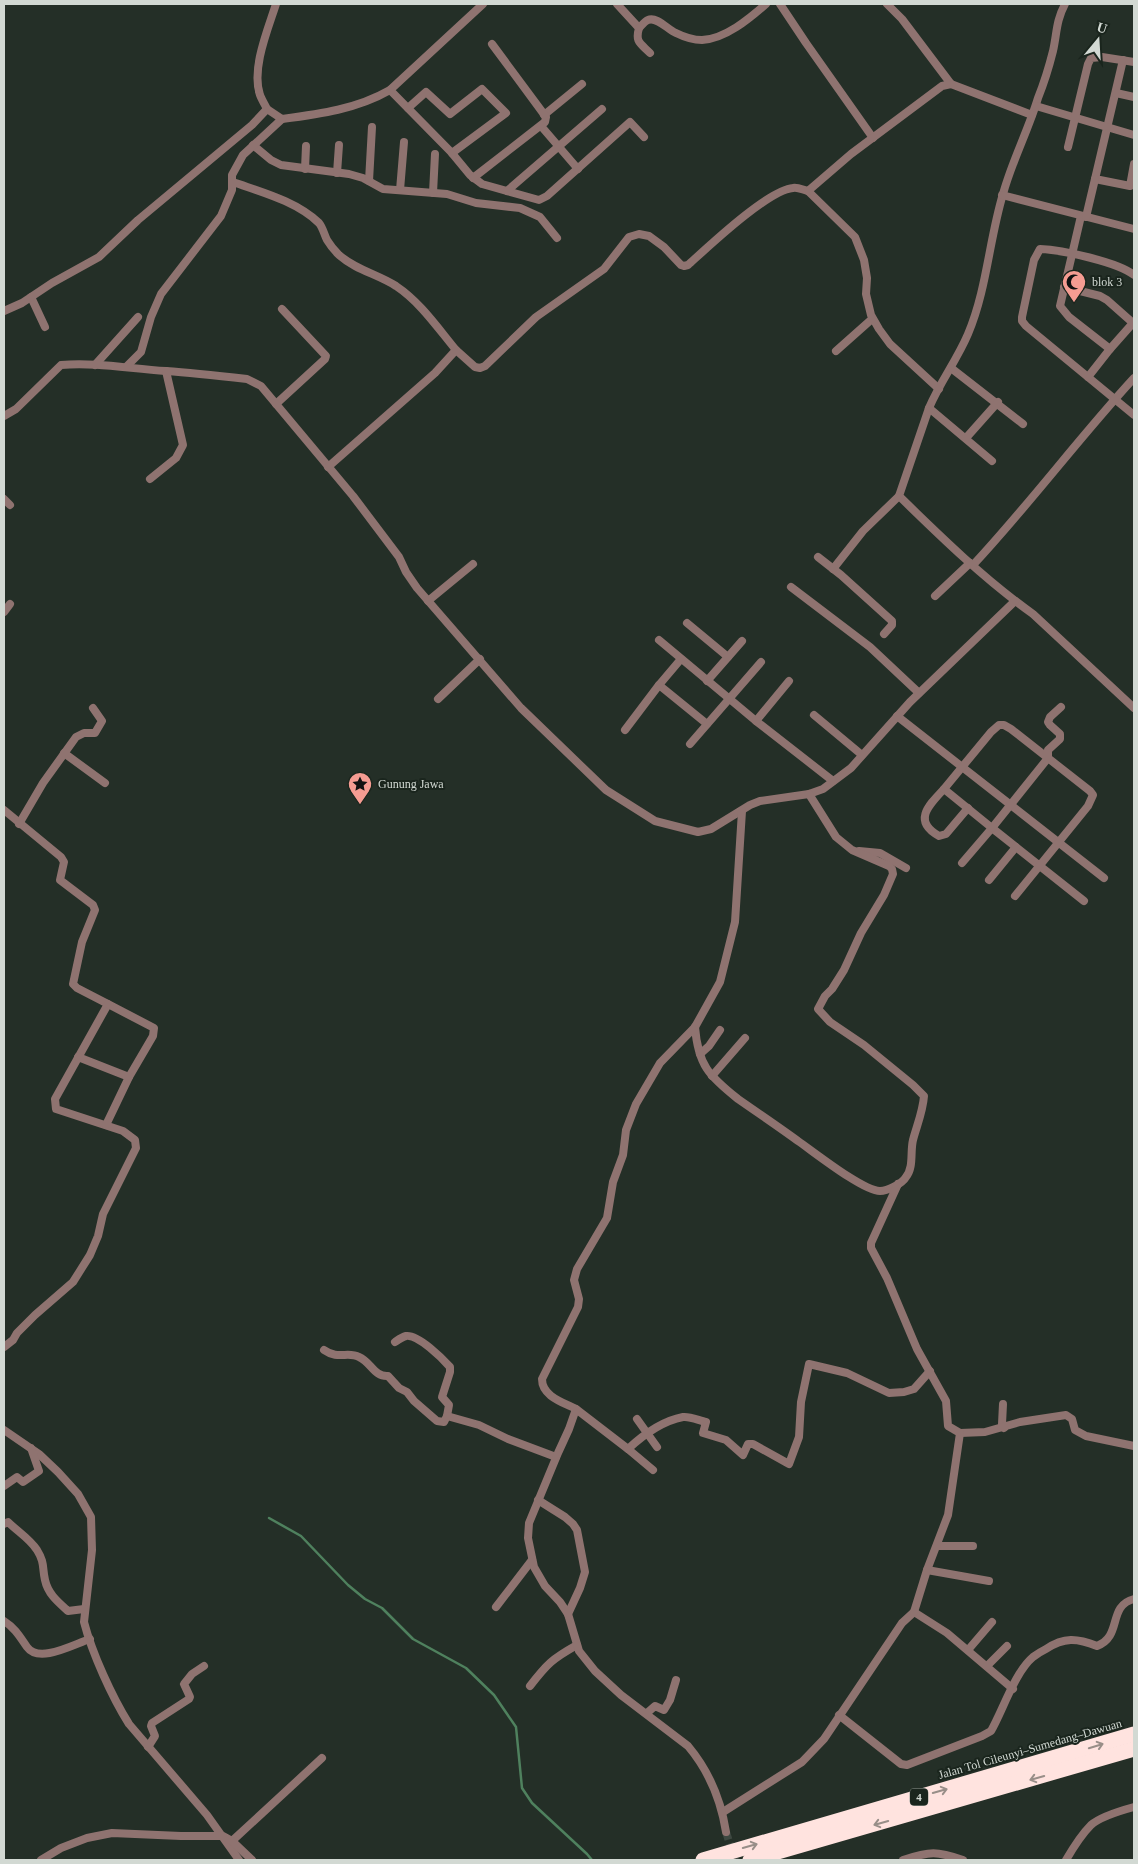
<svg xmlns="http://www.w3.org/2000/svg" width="1138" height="1864" font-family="'Times New Roman',serif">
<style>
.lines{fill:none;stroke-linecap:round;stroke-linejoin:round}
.stream{stroke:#4f815e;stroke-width:2.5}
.minor-tunnel{stroke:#3e4841;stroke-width:8;stroke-dasharray:8 4;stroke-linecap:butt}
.minor{stroke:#8f7370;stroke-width:8}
.motorway{stroke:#ffe3df;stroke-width:15}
.oneway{stroke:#988e88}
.labels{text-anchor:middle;stroke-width:4;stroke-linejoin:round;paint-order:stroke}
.shield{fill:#1a251d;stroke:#9ba39c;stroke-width:1}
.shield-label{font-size:11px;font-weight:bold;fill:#d2d9d3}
.poi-label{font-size:12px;fill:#d2d9d3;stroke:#1a251d;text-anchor:start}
.street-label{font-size:12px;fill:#d2d9d3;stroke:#1a251d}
</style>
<rect width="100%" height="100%" fill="#242f27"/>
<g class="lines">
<!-- stream -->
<polyline class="stream" points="269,1518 301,1536 348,1585 365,1599 382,1608 413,1639 466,1668 494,1695 516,1727 522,1788 532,1803 587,1854 592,1860"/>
<!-- minor-tunnel -->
<polyline class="minor-tunnel" points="726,1832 735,1860"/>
<!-- minor -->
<g class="minor">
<path d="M617,4L639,28C635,42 640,43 650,53"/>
<polyline points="780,4 806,43 873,138"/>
<polyline points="887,4 902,19 951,84"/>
<path d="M1065,4C1056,21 1057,33 1053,51C1049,67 1044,83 1038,98C1028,131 1012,161 1003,194C989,240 987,289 968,334C957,360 940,382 929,408L899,496C941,537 984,579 1033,614L1134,708"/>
<path d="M639,28C642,25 645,21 648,20C657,16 668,30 676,33C684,37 692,40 702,40C725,39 749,19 766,4"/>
<polyline points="1123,60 1095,179 1130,186 1134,164"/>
<polyline points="390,90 451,152 470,175 482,184 539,200 547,196 630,122 644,137"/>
<polyline points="1116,93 1134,97"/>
<polyline points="1036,106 1134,135"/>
<polyline points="408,108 426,92 450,114 482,89 506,113 452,153"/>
<path d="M267,109C265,105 262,100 260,95C251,69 268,29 276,4"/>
<polyline points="544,115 582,84"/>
<path d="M282,119C320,114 357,109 390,90L483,4"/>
<polyline points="541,126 578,169"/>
<polyline points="253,145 271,160 281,165 349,174 363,178 383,189 447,194 476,203 520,208 540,217 557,238"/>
<polyline points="1068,147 1088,64 1091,58 1102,57 1134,62"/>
<polyline points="305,169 306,146"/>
<polyline points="337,173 339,145"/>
<polyline points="473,178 545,122 546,117 492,44"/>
<polyline points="369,181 372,127"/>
<path d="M233,182C261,192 296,201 319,223C323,228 324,234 327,240C330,245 335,251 339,255C356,270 377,274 396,286C420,302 437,327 456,350"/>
<polyline points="400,190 404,142"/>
<polyline points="507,191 602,109"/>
<polyline points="808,191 855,237 864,260 867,278 866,294 871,315 879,329 890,344 939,389"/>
<polyline points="433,193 435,154"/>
<polyline points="1002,195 1134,229"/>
<polyline points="1081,216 1060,306 1069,317 1110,349 1133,323 1134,325"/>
<polyline points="1086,217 1095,179"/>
<path d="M1134,275C1118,262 1062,250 1040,249L1034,260L1022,317V321L1026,326L1134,415"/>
<polyline points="1064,287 1100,296 1107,300 1133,323"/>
<polyline points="31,297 45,327"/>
<polyline points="4,311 22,303 52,283 99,257 138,220 252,125 267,109 282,119 243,155 232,175 232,190 221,216 161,294 151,317 141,352 127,366"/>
<polyline points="836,351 872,319"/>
<polyline points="95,365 138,317"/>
<polyline points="951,368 1023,424"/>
<polyline points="1088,377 1110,349"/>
<polyline points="276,404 325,359 326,356 282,309"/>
<polyline points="929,408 992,461"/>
<path d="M4,416L16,409L61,365C96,362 131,369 166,371C193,373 220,376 247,379L261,386L353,496L399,557L406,572L417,588L521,708L606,790L655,821L698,832L711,829L750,805L760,801L809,794L823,789L851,768L910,702L1015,601"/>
<polyline points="966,438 998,402"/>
<path d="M328,467L435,373L456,350L475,367L480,368L485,366L536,317L604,269L629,237L639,234L649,236L664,247L681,265L684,266L688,265C708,247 768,190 793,188C798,187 803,190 808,191L851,154L942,86L951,84L1032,115"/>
<polyline points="150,479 176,458 183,445 166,371"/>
<polyline points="4,499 10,505"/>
<polyline points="818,557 841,575 892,621 892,625 884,634"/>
<path d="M973,565C1029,505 1078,439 1134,378"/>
<polyline points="833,569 863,531 899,496"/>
<polyline points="791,587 870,647 919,693"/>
<polyline points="935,596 970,563"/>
<polyline points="428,601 473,564"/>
<polyline points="4,612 10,604"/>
<polyline points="687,623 728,657"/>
<polyline points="659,640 756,721 833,781"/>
<polyline points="681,659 659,685 707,724"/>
<polyline points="707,681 742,641"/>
<polyline points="438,699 480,659"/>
<polyline points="814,715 862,755"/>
<polyline points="897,716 1104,878"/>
<polyline points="756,721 789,681"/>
<polyline points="625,730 659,685"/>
<polyline points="690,744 761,662"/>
<polyline points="64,753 105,783"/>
<path d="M944,789C929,805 912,821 939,836L946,834L968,808"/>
<polyline points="4,810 61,857 64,862 60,880 93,905 95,910 82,942 73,984 77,988 108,1004 55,1099 56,1109 123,1131 135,1140 136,1148 103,1214 98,1236 90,1255 73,1282 35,1315 17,1333 13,1340 4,1347"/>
<polyline points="19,824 43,783 76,737 84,733 95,733 102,721 93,708"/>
<polyline points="859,851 880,853 906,868"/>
<polyline points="962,863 992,828 1084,901"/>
<polyline points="989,880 1016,847"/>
<polyline points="1015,896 1088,806 1093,795 1090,791 1011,729 1004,725 999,725 991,732 944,789 992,828 1048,758 1048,750 1060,739 1060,734 1050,725 1048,722 1050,717 1061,707"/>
<polyline points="108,1004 154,1028 153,1036 129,1077"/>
<path d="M695,1027C698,1065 709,1076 738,1099C758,1113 779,1127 798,1141C814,1152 863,1191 880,1191C887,1191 902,1184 906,1177C914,1167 910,1152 913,1140C917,1125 923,1111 924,1096L913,1085L864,1045L830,1022L818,1009L825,996L832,989L844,970L861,933L884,895L893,874L892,869L889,866L852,850L836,837L809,794"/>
<polyline points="700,1054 709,1046 720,1030"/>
<polyline points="78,1057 129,1077 106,1125"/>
<polyline points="712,1076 745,1038"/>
<path d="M395,1342C398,1340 402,1337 406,1336C418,1334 443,1359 450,1367V1372L442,1397L449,1405L447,1416"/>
<path d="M324,1350C338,1360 348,1351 359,1357C371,1362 374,1377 388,1376L399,1388L407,1392L414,1401L437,1421L444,1422L447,1416L479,1425L508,1439L556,1457"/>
<polyline points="1003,1404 1002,1424 1004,1428"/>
<path d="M576,1409L628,1449C643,1435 662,1421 683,1417C690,1416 700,1421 706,1422L703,1433L726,1440L743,1455L748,1444H753L789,1464L799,1437L801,1402L809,1364L847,1373L889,1393L904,1392L914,1389L930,1371"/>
<polyline points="637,1419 657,1447"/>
<path d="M4,1430L39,1454L58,1472L78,1494L91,1517L92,1550L84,1622C92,1653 112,1697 129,1724L207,1815L239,1860"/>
<polyline points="960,1433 985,1432 1020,1422 1066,1415 1072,1419 1075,1430 1086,1436 1134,1446"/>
<polyline points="628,1449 653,1470"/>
<polyline points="4,1486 17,1477 23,1482 39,1471 31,1448"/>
<polyline points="538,1500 565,1517 573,1524 577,1530 585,1572 580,1588 568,1614"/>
<path d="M4,1524L8,1522C18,1532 29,1538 37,1550C45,1563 42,1567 45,1580C48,1594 58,1602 68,1611L84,1609"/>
<polyline points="937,1546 973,1546"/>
<polyline points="927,1570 989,1581"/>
<polyline points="496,1607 532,1560"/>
<polyline points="914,1612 947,1633 1013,1689"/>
<path d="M4,1621C15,1628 20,1637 27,1647C39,1664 74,1644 90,1639"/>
<polyline points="968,1650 992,1622"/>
<polyline points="987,1666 1007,1646"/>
<path d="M530,1686C547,1664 552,1659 577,1645"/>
<polyline points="647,1713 655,1706 664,1710 670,1700 676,1680"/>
<path d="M839,1715L901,1764L907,1765L982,1736L991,1731C1003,1710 1015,1672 1033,1657C1037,1654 1042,1651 1046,1649C1064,1637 1077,1638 1097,1646C1123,1636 1107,1606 1134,1599"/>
<polyline points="148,1747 155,1736 151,1726 152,1723 189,1699 190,1697 184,1684 192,1674 204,1666"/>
<polyline points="723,1812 802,1762 824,1739 902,1623 914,1612 927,1570 948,1515 960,1433 948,1426 946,1401 917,1349 887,1278 871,1248 871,1243 898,1184"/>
<path d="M726,1832C721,1800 709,1771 688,1746L621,1695L595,1671L579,1651L568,1614L560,1602L545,1586L534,1567L528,1538L529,1523L558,1453L569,1429L576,1409C562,1402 542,1396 542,1379L578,1307L579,1299L574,1280L577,1269L607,1218L613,1182L623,1155L626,1130L636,1104L660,1063L695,1027L720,982L735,922L742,811"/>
<polyline points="232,1841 322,1758"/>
<polyline points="41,1860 61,1848 87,1838 112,1833 181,1836 223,1836 232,1841 252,1860"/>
<path d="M903,1860C930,1851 937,1851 963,1860"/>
<path d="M1066,1860C1073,1848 1081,1835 1091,1825C1100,1817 1123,1810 1134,1807"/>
</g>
<!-- motorway -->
<g class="motorway">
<polyline points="703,1860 1134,1734"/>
<polyline points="750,1860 1134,1749"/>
</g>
</g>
<!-- one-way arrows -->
<defs><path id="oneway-shaft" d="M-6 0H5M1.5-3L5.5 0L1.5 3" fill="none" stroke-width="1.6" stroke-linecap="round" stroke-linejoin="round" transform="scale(1.25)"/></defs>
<g class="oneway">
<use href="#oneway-shaft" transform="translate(1096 1746) rotate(-17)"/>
<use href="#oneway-shaft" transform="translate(1037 1778) rotate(164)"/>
<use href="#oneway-shaft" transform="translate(940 1791) rotate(-16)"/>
<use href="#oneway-shaft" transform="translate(881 1823) rotate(164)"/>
<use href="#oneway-shaft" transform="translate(750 1846) rotate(-16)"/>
</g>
<!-- icons -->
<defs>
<g id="mosque-pin" transform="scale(1.25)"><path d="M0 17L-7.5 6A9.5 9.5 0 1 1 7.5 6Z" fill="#f59c92" stroke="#1a251d"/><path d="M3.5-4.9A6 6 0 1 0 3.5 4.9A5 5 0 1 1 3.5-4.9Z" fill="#111"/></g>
<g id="sight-pin" transform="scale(1.25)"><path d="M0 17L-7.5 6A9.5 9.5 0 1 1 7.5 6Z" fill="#f59c92" stroke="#1a251d"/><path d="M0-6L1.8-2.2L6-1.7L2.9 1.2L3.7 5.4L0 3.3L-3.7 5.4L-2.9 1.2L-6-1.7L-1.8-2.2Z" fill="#111"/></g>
</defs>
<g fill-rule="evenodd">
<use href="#mosque-pin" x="1074" y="282"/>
<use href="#sight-pin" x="360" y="784"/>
</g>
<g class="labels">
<!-- shield labels -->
<rect class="shield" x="910" y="1788.5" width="18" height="17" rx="4"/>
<g class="shield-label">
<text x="919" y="1801">4</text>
</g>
<!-- poi labels -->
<g class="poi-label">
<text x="1092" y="286">blok 3</text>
<text x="378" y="788">Gunung Jawa</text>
</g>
<!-- street labels -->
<g class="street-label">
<text transform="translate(1030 1749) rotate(-16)" y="4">Jalan Tol Cileunyi–Sumedang–Dawuan</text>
</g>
</g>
<!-- border -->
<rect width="1138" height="1864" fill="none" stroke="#d2d9d3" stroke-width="10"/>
<!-- north arrow -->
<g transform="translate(1098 40) rotate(18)" stroke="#1a251d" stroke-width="4" paint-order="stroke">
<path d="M0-4L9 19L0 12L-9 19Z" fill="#d2d9d3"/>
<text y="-8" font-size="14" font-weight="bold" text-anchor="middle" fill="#d2d9d3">U</text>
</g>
</svg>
